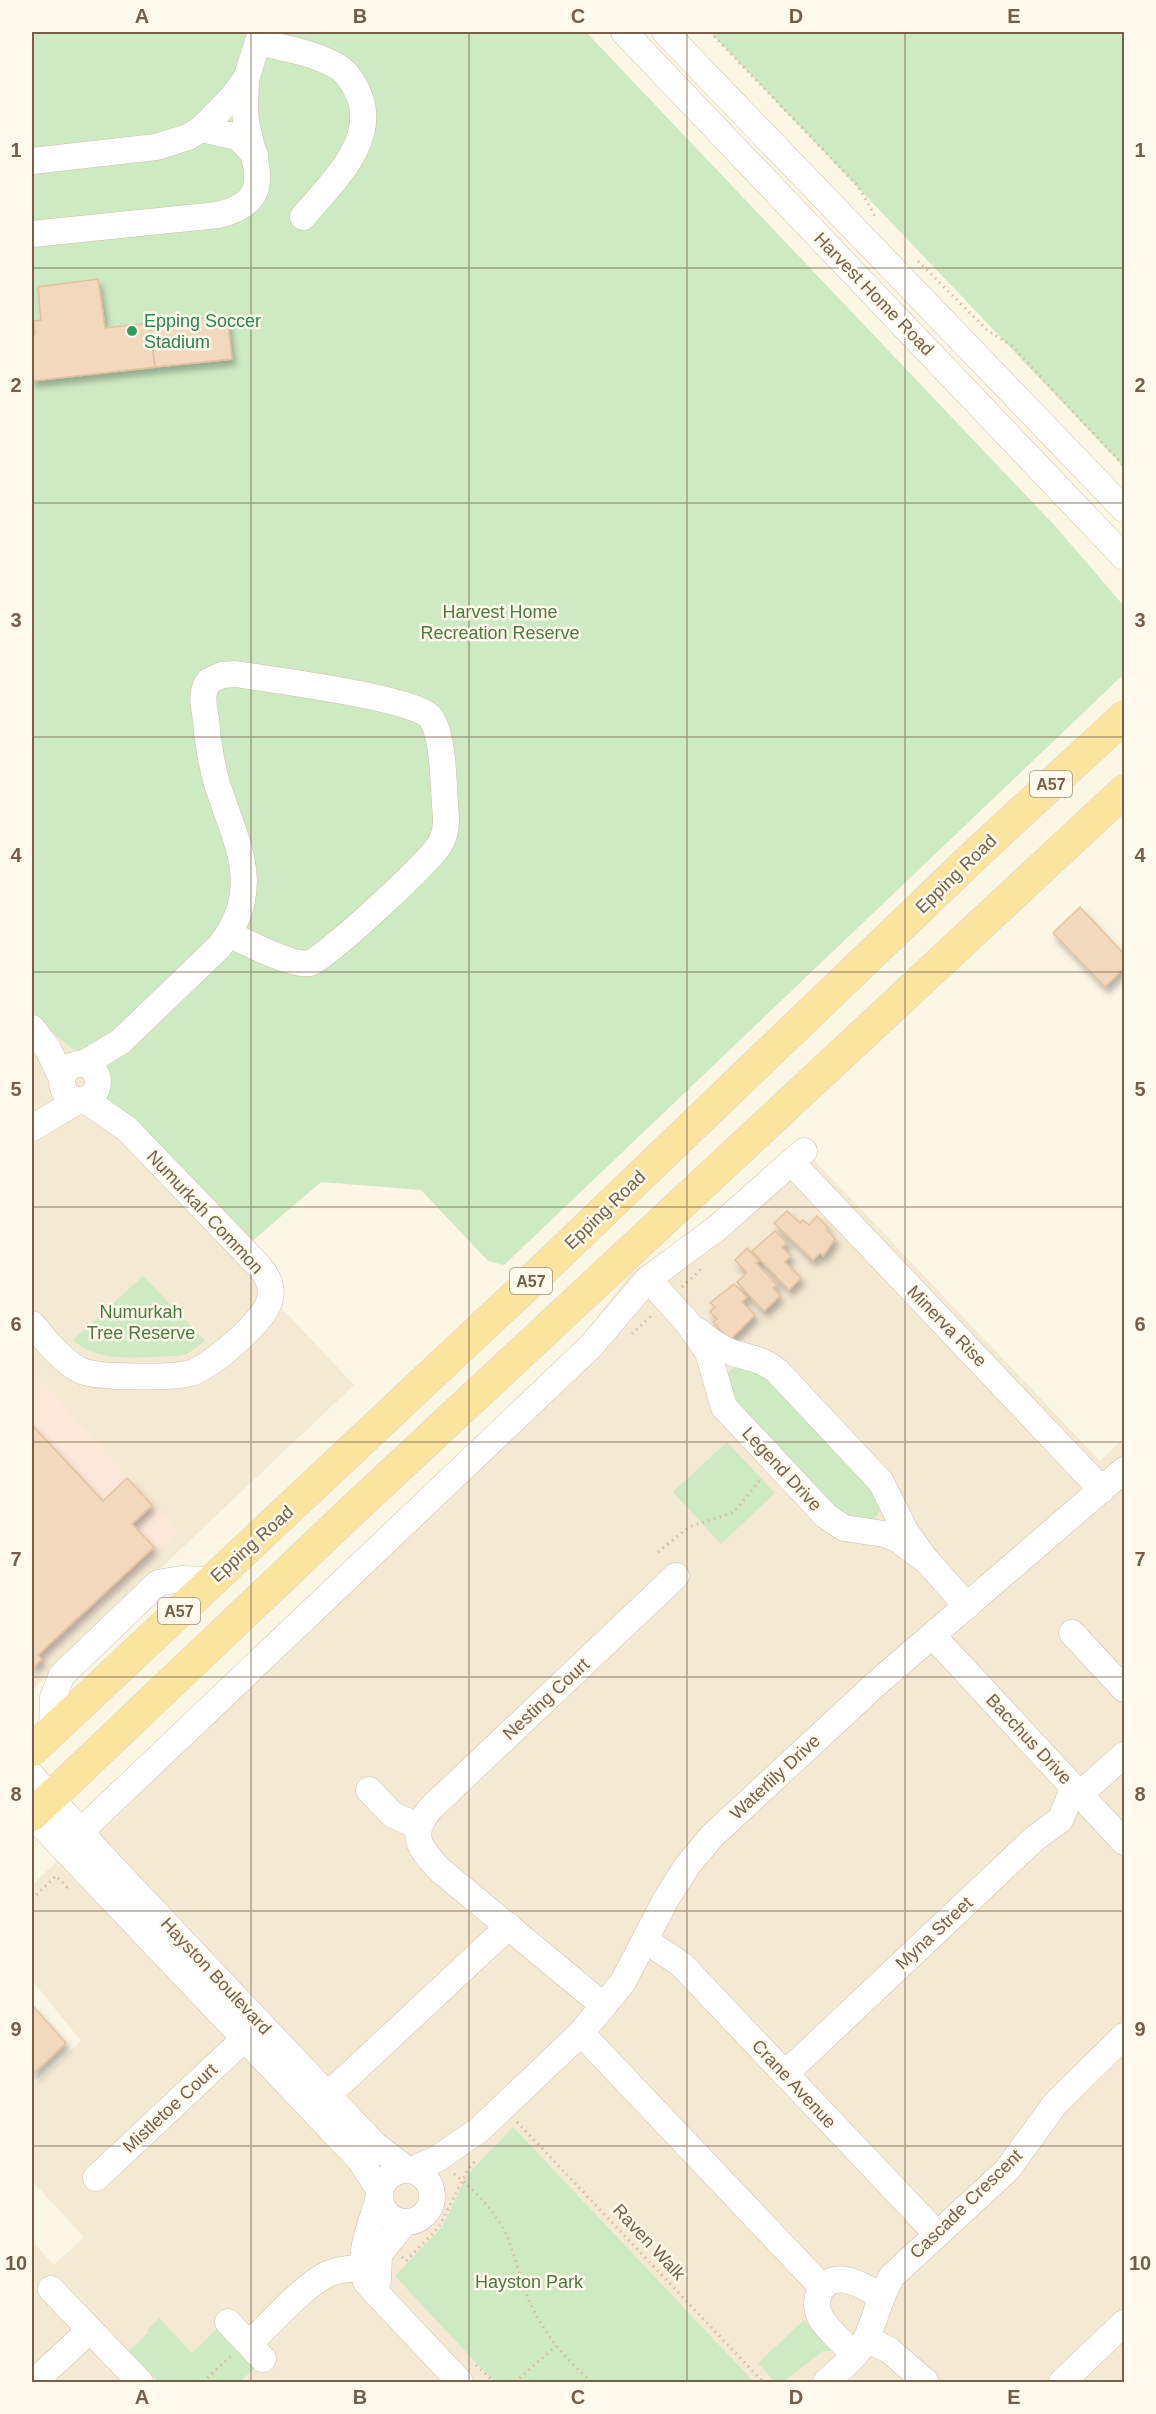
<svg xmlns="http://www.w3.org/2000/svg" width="1156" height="2414" font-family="Helvetica,sans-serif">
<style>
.residential{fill:#f4e9d3}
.commercial{fill:#fce8d9}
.green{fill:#ceeac3}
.building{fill:#f2d9bd;stroke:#e4c19d;stroke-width:1.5;filter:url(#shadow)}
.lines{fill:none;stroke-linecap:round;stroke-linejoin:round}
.minor-casing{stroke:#cebfab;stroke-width:27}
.major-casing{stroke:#dbd5d0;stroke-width:33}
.path{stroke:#d7bca0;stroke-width:3;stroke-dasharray:1.5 4.5;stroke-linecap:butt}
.minor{stroke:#fff;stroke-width:26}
.major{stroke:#fbe49e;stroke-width:32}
.grid{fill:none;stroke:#755f4a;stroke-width:1.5;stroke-opacity:0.55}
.leisure-dot{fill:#2e9e5b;stroke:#fffaeb;stroke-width:2}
.labels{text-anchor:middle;stroke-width:5;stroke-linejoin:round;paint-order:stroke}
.shield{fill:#fffaeb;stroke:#9e8e7a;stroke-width:1.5}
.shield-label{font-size:16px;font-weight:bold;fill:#755f4a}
.street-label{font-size:18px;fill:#755f4a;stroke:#fffaeb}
.leisure-label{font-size:18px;fill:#27864d;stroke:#fffaeb;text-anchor:start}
.park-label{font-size:18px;fill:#4c7b42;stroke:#fffaeb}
.neatline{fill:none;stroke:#755f4a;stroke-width:2}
.grid-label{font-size:20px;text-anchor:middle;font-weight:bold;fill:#755f4a}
</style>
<defs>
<filter id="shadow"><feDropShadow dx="3.5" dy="6" stdDeviation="3" flood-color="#0004"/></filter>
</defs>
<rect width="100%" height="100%" fill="#fcf6e5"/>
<!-- residential -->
<g class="residential">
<polygon points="32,1017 79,1054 101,1077 99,1092 278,1269 261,1286 354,1385 32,1690"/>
<polygon points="796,1141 1100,1461 1124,1438 1124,2382 32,2382 32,2241 54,2265 84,2237 32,2181 32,2087 81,2041 32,1980 32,1885 576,1375 588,1329 631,1273 692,1231"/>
</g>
<!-- commercial -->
<polygon class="commercial" points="32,1371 179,1532 32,1673"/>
<!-- green -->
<g class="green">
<polygon points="32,32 586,32 1056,527 1124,606 1124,674 504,1265 488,1261 421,1190 321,1182 251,1242 99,1092 101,1077 79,1054 32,1017"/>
<polygon points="710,32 1124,32 1124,467"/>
<path d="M143,1276L205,1341L187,1354L178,1356C143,1356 100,1365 73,1340Z"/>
<polygon points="738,1363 758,1364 872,1482 882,1506 874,1520 847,1522 733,1407 726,1375"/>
<polygon points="727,1442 775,1493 721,1544 673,1492"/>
<polygon points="513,2127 754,2382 494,2382 395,2276 442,2227 467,2175"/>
<polygon points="159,2318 192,2353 217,2329 255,2368 239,2382 217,2380 159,2382 129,2351 149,2332 147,2330"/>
<polygon points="804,2320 834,2351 823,2351 783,2382 775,2382 758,2363"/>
</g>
<!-- building -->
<g class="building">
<polygon points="98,279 105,328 150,323 155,367 32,381 32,335 35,334 34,321 41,320 38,287"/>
<polygon points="227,316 232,359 155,367 150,323"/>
<polygon points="1080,907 1124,954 1124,968 1105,987 1053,933"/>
<polygon points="787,1211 800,1223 803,1220 809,1225 817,1216 828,1228 827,1230 835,1239 823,1256 820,1253 813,1260 774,1223"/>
<polygon points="775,1231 787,1243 782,1247 791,1256 785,1262 801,1278 789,1290 752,1251"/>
<polygon points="747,1248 759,1261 756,1263 777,1285 773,1288 780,1296 764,1311 737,1282 747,1273 735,1260"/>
<polygon points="734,1284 747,1297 742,1302 755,1315 730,1340 713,1322 717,1319 710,1312 715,1307 710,1303"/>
<polygon points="32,1425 103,1501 127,1478 152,1505 132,1524 154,1547 38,1655 42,1659 32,1669"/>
<polygon points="32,2005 66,2043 32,2075"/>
</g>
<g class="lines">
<!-- minor casing -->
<g class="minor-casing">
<g id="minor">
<polyline points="624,32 1124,557"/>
<polyline points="665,32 1124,509"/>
<path d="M258,42C283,48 310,52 333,64C344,69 352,80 357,91C381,139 331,183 303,217"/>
<polyline points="201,129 238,137 255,155"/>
<polyline points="32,161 156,147 188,137 201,129 230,100 246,79 261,32"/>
<path d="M32,234L218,215C278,201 253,163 246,121C244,108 246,93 246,79"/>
<polyline points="32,1028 48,1049 62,1079"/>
<path d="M83,1064L120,1042L219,947C264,890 238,847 218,787C211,765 208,743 206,720C204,706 200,692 209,681L222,675L236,674C266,679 419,698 431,718C445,739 443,791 446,817C446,828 445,837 438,847C427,864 326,958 310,963C294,967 245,942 229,934"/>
<circle cx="80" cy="1082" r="18"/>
<polyline points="32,1128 79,1100"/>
<polyline points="791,1162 1102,1490"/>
<polyline points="648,1279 687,1322 708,1352 724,1407 826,1516 844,1528 884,1534 899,1540 927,1561"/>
<path d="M32,1324C46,1340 62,1362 82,1371C99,1378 172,1378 191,1373C211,1367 267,1319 270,1299C273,1286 267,1276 259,1266L127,1129L84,1099"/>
<path d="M697,1330C708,1339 719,1348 733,1353C752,1359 760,1358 777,1371L881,1482L906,1532L927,1561L967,1606"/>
<polyline points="1072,1633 1124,1689"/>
<polyline points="933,1636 1124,1842"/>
<polyline points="52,1730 53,1697 62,1675 158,1583 181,1579 211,1580"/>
<polyline points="32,1776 101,1855 374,2144 406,2169"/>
<polyline points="369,1790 393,1815 418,1826"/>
<polyline points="1080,1794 1124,1755"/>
<polyline points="32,1815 360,2160 380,2191"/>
<polyline points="63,1848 591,1346 648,1279 717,1228 804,1151"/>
<polyline points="646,1941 681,1964 937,2234"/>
<path d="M604,2006L440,1870C419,1848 408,1834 431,1808L676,1576"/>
<polyline points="581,2033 822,2287"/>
<polyline points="785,2074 1034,1839 1060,1820 1074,1788"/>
<polyline points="328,2095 509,1926"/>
<circle cx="406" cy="2196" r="26"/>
<polyline points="412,2170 437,2159 479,2130 581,2033 623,1982 665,1901 687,1866 712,1836 877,1683 1124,1470"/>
<polyline points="96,2178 256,2028"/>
<path d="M379,2197C371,2226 357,2253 366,2282L460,2382"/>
<polyline points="378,2281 379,2254 405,2222"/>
<polyline points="51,2289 140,2382"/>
<polyline points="228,2322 263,2359"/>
<polyline points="867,2339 889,2350 926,2382"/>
<path d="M249,2344C269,2325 306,2283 330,2273C344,2267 362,2268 377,2269"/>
<path d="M855,2355C844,2344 831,2333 822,2320C810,2302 821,2275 846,2280C858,2282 870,2290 881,2296"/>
<polyline points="34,2382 90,2330"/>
<path d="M826,2382C840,2369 859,2355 867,2337C876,2317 880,2296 892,2276L1007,2170L1055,2104L1124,2036"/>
<polyline points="1062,2382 1124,2323"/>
</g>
</g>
<!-- major casing -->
<g class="major-casing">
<g id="major">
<polyline points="32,1750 528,1284 978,852 1124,717"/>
<polyline points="32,1815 356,1507 1124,791"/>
</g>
</g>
<!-- path -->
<g class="path">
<polyline points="710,32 858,186 876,218"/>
<polyline points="918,261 987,330 1012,346 1124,466"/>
<polyline points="682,1287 701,1269"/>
<polyline points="632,1334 653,1314"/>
<polyline points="658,1552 689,1527 734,1512 762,1478"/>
<polyline points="32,1899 56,1876 67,1887 69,1885"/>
<polyline points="517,2122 763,2382"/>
<path d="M454,2174C477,2192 498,2214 509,2241C518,2264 522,2289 534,2311C548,2339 569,2362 592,2382"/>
<polyline points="402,2257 406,2261 439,2227 468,2169 477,2159"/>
<polyline points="476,2365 494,2382"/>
<polyline points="203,2382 232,2355"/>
<polyline points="515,2382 556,2346"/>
</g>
<!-- minor -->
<use href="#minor" class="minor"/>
<!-- major -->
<use href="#major" class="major"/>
</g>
<!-- grid -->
<path class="grid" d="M251,32V2382M469,32V2382M687,32V2382M905,32V2382M32,268H1124M32,503H1124M32,737H1124M32,972H1124M32,1207H1124M32,1442H1124M32,1677H1124M32,1911H1124M32,2146H1124"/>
<!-- markers -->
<circle class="leisure-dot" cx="132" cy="331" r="6"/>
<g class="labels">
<!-- shield labels -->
<g class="shield">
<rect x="1030" y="771" width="42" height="26" rx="4.5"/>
<rect x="510" y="1268" width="42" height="26" rx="4.5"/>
<rect x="158" y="1598" width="42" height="26" rx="4.5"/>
</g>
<g class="shield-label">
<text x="1051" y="790">A57</text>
<text x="531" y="1287">A57</text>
<text x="179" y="1617">A57</text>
</g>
<!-- street labels -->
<g class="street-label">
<text transform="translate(874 294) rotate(46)" y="6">Harvest Home Road</text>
<text transform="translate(956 874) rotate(-44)" y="6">Epping Road</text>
<text transform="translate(605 1210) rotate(-44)" y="6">Epping Road</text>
<text transform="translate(205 1212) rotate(47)" y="6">Numurkah Common</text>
<text transform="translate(947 1326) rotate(46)" y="6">Minerva Rise</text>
<text transform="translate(782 1469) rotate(47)" y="6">Legend Drive</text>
<text transform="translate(252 1544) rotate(-42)" y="6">Epping Road</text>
<text transform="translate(546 1699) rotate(-43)" y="6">Nesting Court</text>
<text transform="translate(1029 1739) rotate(47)" y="6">Bacchus Drive</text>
<text transform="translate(775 1777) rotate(-43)" y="6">Waterlily Drive</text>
<text transform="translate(934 1933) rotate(-43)" y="6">Myna Street</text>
<text transform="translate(216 1976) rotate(47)" y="6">Hayston Boulevard</text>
<text transform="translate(794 2084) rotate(47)" y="6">Crane Avenue</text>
<text transform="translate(170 2108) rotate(-43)" y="6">Mistletoe Court</text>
<text transform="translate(966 2204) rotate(-44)" y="6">Cascade Crescent</text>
<text transform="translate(649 2242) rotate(47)" y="6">Raven Walk</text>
</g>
<!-- leisure labels -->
<g class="leisure-label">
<text x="144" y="327">Epping Soccer<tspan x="144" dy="21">Stadium</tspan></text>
</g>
<!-- park labels -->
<g class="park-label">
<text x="500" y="618">Harvest Home<tspan x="500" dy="21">Recreation Reserve</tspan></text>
<text x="141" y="1318">Numurkah<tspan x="141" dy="21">Tree Reserve</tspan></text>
<text x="529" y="2288">Hayston Park</text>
</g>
</g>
<!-- border -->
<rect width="1156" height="2414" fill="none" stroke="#fffaeb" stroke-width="66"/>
<rect x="33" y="33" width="1090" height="2348" class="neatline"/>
<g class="grid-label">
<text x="142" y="23">A</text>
<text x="360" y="23">B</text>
<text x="578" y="23">C</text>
<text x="796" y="23">D</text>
<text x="1014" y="23">E</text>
<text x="16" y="157">1</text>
<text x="1140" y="157">1</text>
<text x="16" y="392">2</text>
<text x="1140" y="392">2</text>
<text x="16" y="627">3</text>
<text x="1140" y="627">3</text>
<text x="16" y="862">4</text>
<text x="1140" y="862">4</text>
<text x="16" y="1096">5</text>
<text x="1140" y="1096">5</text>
<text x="16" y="1331">6</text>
<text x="1140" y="1331">6</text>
<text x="16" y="1566">7</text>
<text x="1140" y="1566">7</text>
<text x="16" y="1801">8</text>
<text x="1140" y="1801">8</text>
<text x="16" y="2036">9</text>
<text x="1140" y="2036">9</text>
<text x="16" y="2270">10</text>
<text x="1140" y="2270">10</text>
<text x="142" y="2404">A</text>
<text x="360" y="2404">B</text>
<text x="578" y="2404">C</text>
<text x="796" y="2404">D</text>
<text x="1014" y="2404">E</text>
</g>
</svg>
